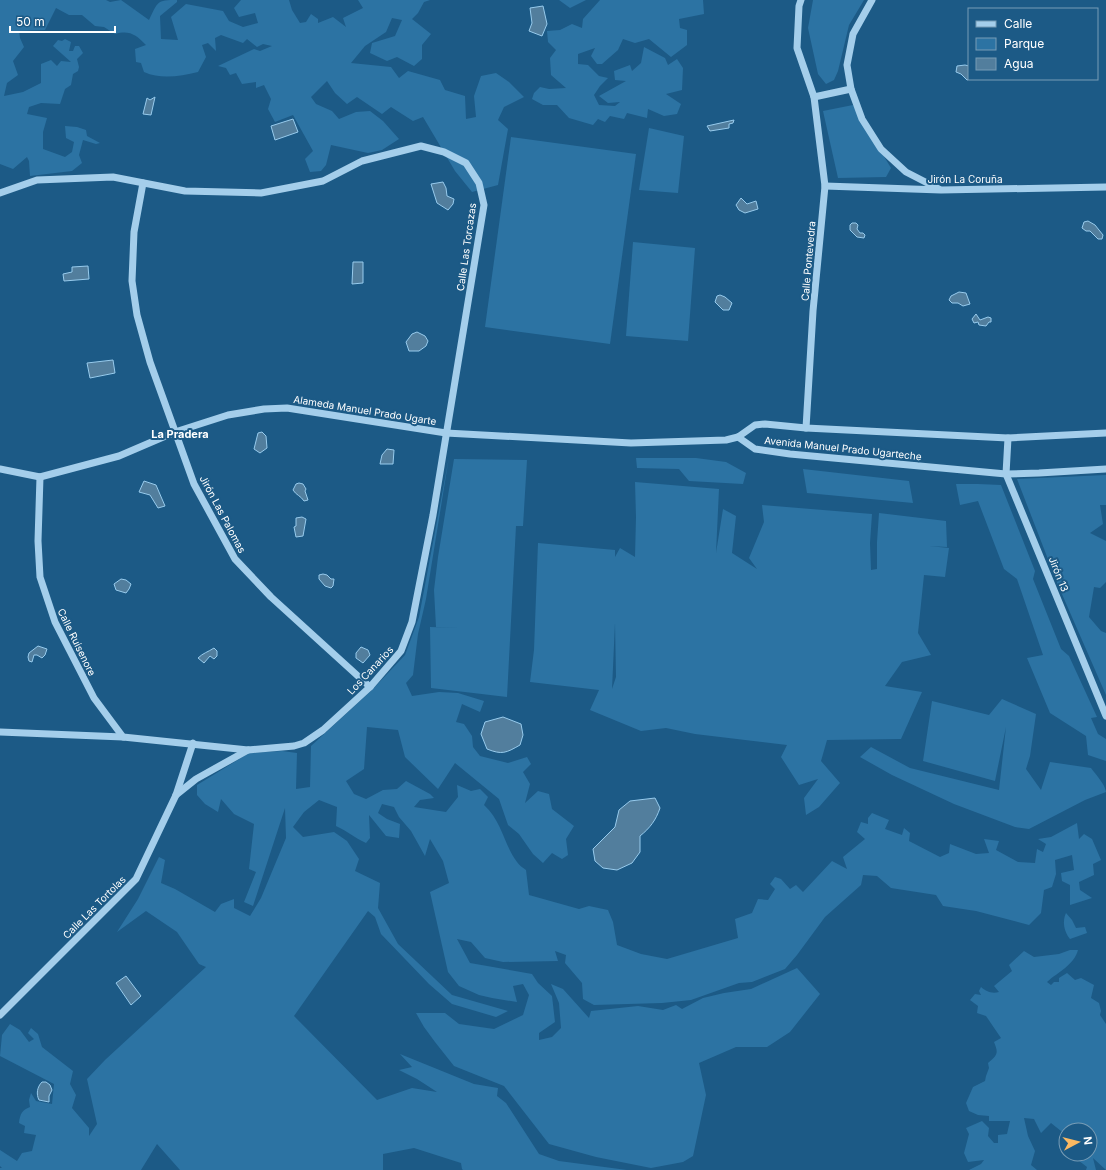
<svg xmlns="http://www.w3.org/2000/svg" width="1106" height="1170" font-family="Inter,sans-serif">
<style>
.green{fill:#2c73a3;fill-rule:evenodd}
.water{fill:#527e9d;stroke:#97cbed}
.lines{fill:none;stroke-linecap:round;stroke-linejoin:round}
.minor{stroke:#a4ceeb;stroke-width:7}
.labels{text-anchor:middle;stroke-width:4;stroke-linejoin:round;paint-order:stroke}
.street-label{font-size:10px;fill:#fff;stroke:#1c5a86}
.neighbourhood-label{font-size:11px;font-weight:bold;fill:#fff;stroke:#1c5a86}
</style>
<rect width="100%" height="100%" fill="#1c5a86"/>
<!-- green -->
<g class="green">
<path d="M0,0H106L110,2L121,0L149,20C158,2 156,0 177,0V2L160,16L161,39L178,40L171,17L186,4L223,11L229,21L243,27L258,23L255,13L239,17L234,8L241,0H289L292,10L300,23L306,22L311,14L318,19V23L333,17L346,27L343,18L363,8L358,0H430L424,2L418,13L412,19L431,34L422,45V59L414,66L397,57L387,61L370,53L372,43L395,36L402,20L392,18L386,32L365,46L351,63L391,67L399,78L408,71L440,80L445,90L465,96L466,119L476,117L474,96L481,76L496,73L509,82L524,97L504,107L498,120L508,129L498,185L472,192L455,171L423,117L413,121L391,107L382,114L357,97L347,104L335,93L327,81L311,97L316,104L332,111L339,119L356,112L370,111L383,121L399,139L382,150L368,153L331,145L326,165L321,171L310,172L305,159L313,151L293,115L275,122L268,109L271,99L264,85L256,88V82L242,84L236,73L230,75L226,68L218,66L254,49L260,51L272,46L263,44L257,47L247,39L243,43L221,35L215,38L216,51L208,43L202,45L206,57L198,72C180,76 162,80 144,72L141,63L136,62L135,49L146,45C136,35 130,30 115,34L104,27L95,26L82,15H69L56,8L45,30L19,31L20,38L24,47L13,61L18,75L7,83L4,96L23,92L41,83V64L51,60L57,66L61,61L71,62L53,46L58,40L62,41L65,39L71,42L69,51H73L75,46H79L83,53L77,59L79,67L78,71L73,74L71,85L65,89L60,104L41,103L29,107L27,114L47,118L43,132V149L65,157L72,152L74,142L66,138L65,126L77,127L86,130L87,136L100,143L96,144L83,140L79,155L82,163L72,171L30,176L29,161L27,157L13,169L0,164Z"/>
<polygon points="559,0 586,0 570,8"/>
<polygon points="600,0 703,0 704,14 679,19 680,28 687,30 687,45 671,57 649,39 635,43 623,39 618,50 602,64 597,64 591,56 595,48 578,54 578,64 588,65 599,76 608,78 600,86 594,95 599,105 615,106 620,102 608,103 599,96 626,81 615,80 614,71 630,65 632,71 641,63 644,47 665,58 668,65 677,59 683,68 682,90 666,94 681,104 677,114 664,116 648,109 647,118 627,113 624,119 610,116 605,122 598,119 593,125 569,118 557,105 543,105 532,99 534,93 540,87 549,89 566,88 551,75 550,58 556,50 548,42 547,31 560,30 572,24 582,28 583,19"/>
<polygon points="813,0 864,0 849,25 838,71 834,80 826,84 818,74 808,28"/>
<polygon points="853,105 891,168 886,177 838,178 823,111"/>
<polygon points="649,128 684,136 678,193 639,190"/>
<polygon points="511,137 636,154 610,344 485,327"/>
<polygon points="633,242 695,248 688,341 626,336"/>
<path d="M449,457L426,599L418,634L413,675L406,683L412,696L439,692L458,693L484,701L480,712L462,704L456,722L464,724L472,736L473,747L480,756L508,763L527,757L531,764L523,772L530,784L525,803L538,791L549,794L552,809L574,826L566,839L568,855L562,859L552,853L543,863L533,854L519,834L508,825L499,799L455,763L438,789L405,757L398,730L367,727L364,769L346,781L354,794L366,799L383,790L397,789L406,781L430,794L434,798L420,800L414,807L446,812L458,797L457,785L471,791L480,789L488,797L484,805C502,821 504,845 517,862C519,865 523,868 526,870L529,895L579,909L589,906L608,910L613,922L617,945L641,954L667,959L738,938L735,919L752,913L758,899L768,900L775,889L770,884L775,877L781,879L790,889L796,885L803,892L832,861L847,869L843,857L865,839L857,832L861,822L868,824V818L872,813L889,820L885,829L902,835L904,828L910,833L909,841L940,857L949,853L950,844L976,854L989,853L984,839L999,841L996,850L1018,862L1035,863L1037,849L1043,852L1046,844L1038,839L1051,837L1077,823L1079,839L1084,834L1092,839L1101,860L1093,864L1094,875L1079,882L1080,890L1092,898L1070,905V885L1062,881L1061,873L1074,870L1072,855L1055,860L1056,874L1052,887L1044,890L1041,913L1029,925L976,911L943,906L936,895L891,888L877,876L863,875L861,885L825,917L797,955L785,969L752,982L739,983L691,1000L662,1003L594,1005L583,999L582,983L565,963L566,955L555,951L558,961L503,962L485,958L471,942L457,939L470,963L532,974L538,983L552,996L555,1022L539,1033V1040L552,1037L561,1028L559,1003L551,984L563,989L589,1018L591,1011L638,1006L663,1010L676,1005L682,1009L703,998L724,993L751,989L797,968L820,994L790,1032L767,1047H736L699,1063L706,1095L693,1156L683,1162L651,1168L596,1157L549,1144L504,1086L454,1066L435,1042L424,1027L416,1013H445L459,1024L494,1029L523,1015L529,995L523,984L513,986L517,1002L492,998L479,995L459,986L448,972L430,892L449,883L443,861L430,839L425,856L411,831L399,817L394,807L382,804L378,813L387,819L400,824L399,838L386,836L369,815L370,838L366,843C355,838 347,831 336,826L337,807L319,800L304,812L293,827L303,837L334,832L347,841L359,859L355,871L380,883L378,908L398,944L452,995L508,1011L496,1017L452,1004L429,984L381,934L375,917L368,911L294,1016L377,1100L412,1088L437,1092L417,1079L399,1070L412,1067L400,1054L474,1084L498,1088L497,1096L506,1103L539,1154L559,1161L627,1170H463L462,1169L461,1163L414,1148L383,1154V1170H180L157,1144L141,1170H0V1168H2L0,1166V1150L17,1161L22,1153L32,1151L36,1135L24,1133L25,1126L19,1123C20,1114 22,1110 30,1107L29,1100L31,1093L36,1101L52,1104L54,1084L0,1056L2,1035L10,1024L20,1030L29,1042L34,1039L28,1033L31,1028L38,1034L42,1047L73,1071L70,1084L76,1095L72,1108L89,1128V1136L97,1124L87,1079L105,1060L206,967L199,964L177,932L146,911L117,932L138,899L159,857L165,860L161,883L175,889L215,912L221,904L234,899V908L250,916L261,898L286,838L285,808L253,906L244,902L256,872L249,869L254,824L234,814L221,799L218,812L205,804L197,795V785L249,753L282,751L297,753L296,789L310,787L311,746L372,690L405,655L419,617Z"/>
<polygon points="636,458 696,458 726,462 746,473 743,484 689,481 679,469 637,468"/>
<polygon points="454,459 527,460 523,526 516,526 507,697 431,688 430,627 460,628 436,627 434,590 438,557"/>
<polygon points="803,469 909,481 913,503 807,493"/>
<polygon points="1106,475 1106,505 1100,505 1103,524 1090,533 1106,541 1106,582 1100,588 1094,587 1089,617 1101,631 1106,633 1106,695 1058,585 1017,479"/>
<path d="M635,482L719,489L716,553L723,509L736,516L732,553L757,569L749,558L764,522L762,505L872,514L870,543L871,570L877,569V542L879,513L946,521L947,547L929,546L949,548L945,577L924,575L918,633L931,655L902,662L885,686L922,692L901,739L827,740L821,761L840,783L819,807L806,815L804,798L818,779L799,785L781,757L787,745L695,734L666,728L641,731L590,710L599,690L530,682L534,650L538,543L615,550V557L620,548L635,557L636,517ZM615,623L616,677L612,689Z"/>
<polygon points="956,484 978,484 1001,485 1035,571 1033,579 1061,649 1069,656 1097,717 1091,718 1098,734 1106,739 1106,761 1088,755 1086,736 1050,713 1027,658 1043,655 1017,579 1004,569 978,501 960,505"/>
<path d="M1002,699L1036,714L1030,756L1026,769L1041,790L1050,762L1091,768C1096,775 1105,784 1106,792L1085,800L1029,829L1015,827L954,804L892,775L860,757L871,747L910,768L999,790L1006,727L995,781L923,761L932,701L989,715Z"/>
<path d="M1066,913L1072,920L1076,928L1085,927L1087,933L1070,939C1064,932 1062,921 1066,913Z"/>
<path d="M1070,950H1078C1074,965 1058,972 1047,982L1051,985L1054,982H1059V978L1067,973L1075,980L1081,978L1094,985L1091,998L1099,1003L1101,1011L1100,1015L1106,1024V1170L1093,1158L1096,1170H1086L1087,1167L1074,1157L1075,1154H1090V1130H1066V1135L1051,1123L1041,1133L1034,1119L1024,1118L1028,1136L1035,1151L1031,1165L1037,1170H969L981,1164L984,1160L968,1162L964,1153L969,1134L966,1128L982,1121L989,1128L988,1136L994,1143H998V1135L1007,1134L1010,1121H989V1116L978,1115L969,1111L966,1103L973,1087L985,1081L986,1076L989,1068L988,1063C997,1055 999,1054 994,1042L1001,1038L986,1016L977,1013L978,1006L970,1000L975,994L981,995L979,991L981,987C986,991 991,994 999,992L994,986L1012,971L1009,965L1024,951L1034,957L1059,954Z"/>
</g>
<!-- water -->
<g class="water">
<polygon points="543,6 547,24 542,36 529,31 532,23 530,8"/>
<polygon points="965,65 969,66 970,79 967,80 961,74 956,72 957,66"/>
<polygon points="155,97 151,115 143,114 147,98 150,100"/>
<polygon points="293,119 298,132 275,140 271,126"/>
<polygon points="734,120 733,123 729,124 729,128 710,131 707,126"/>
<polygon points="443,182 446,188 447,196 454,199 453,204 448,210 437,203 431,184"/>
<polygon points="741,198 747,204 756,201 758,209 745,213 739,210 736,205"/>
<polygon points="1088,221 1095,225 1103,235 1102,239 1098,239 1090,231 1086,231 1082,228 1084,222"/>
<polygon points="852,223 856,223 858,225 857,229 860,233 863,233 865,235 864,238 857,237 850,230 850,225"/>
<polygon points="353,262 363,262 363,283 352,284"/>
<polygon points="88,266 89,279 64,281 63,274 72,272 72,267"/>
<polygon points="959,292 966,293 970,304 963,306 958,303 952,303 949,300 951,296"/>
<polygon points="720,295 725,297 732,303 729,310 723,310 715,302 717,296"/>
<polygon points="976,314 980,320 988,317 991,318 991,322 989,322 986,326 979,325 978,322 974,323 972,319"/>
<polygon points="417,332 425,336 428,341 426,346 419,351 409,351 406,342 412,334"/>
<polygon points="113,360 115,373 90,378 87,363"/>
<polygon points="262,432 266,436 267,448 260,453 254,449 258,433"/>
<polygon points="387,449 394,450 393,464 380,464 382,455"/>
<polygon points="144,481 156,485 165,506 158,508 150,495 139,492"/>
<path d="M299,483L303,484L306,489L305,491L308,500L304,501C301,496 296,495 293,490L296,484Z"/>
<polygon points="302,517 306,519 303,536 296,537 294,527 296,526 296,518"/>
<polygon points="323,574 327,575 331,579 334,579 333,586 331,588 325,586 319,579 319,575"/>
<polygon points="121,579 126,580 131,584 129,589 126,593 116,590 114,584"/>
<polygon points="38,646 47,649 45,655 42,658 37,655 34,655 32,662 29,661 28,657 29,653"/>
<polygon points="361,647 368,650 370,655 363,663 356,658 356,653"/>
<path d="M214,648L217,651V656L214,659L210,656L204,663L198,658C203,653 208,652 214,648Z"/>
<path d="M503,717L521,724L523,735L520,745C506,753 502,755 487,749L481,734L485,722Z"/>
<path d="M655,798L660,808C656,820 650,828 640,836V852L632,863L617,870L603,868L595,861L593,849L615,827L619,810L630,801Z"/>
<polygon points="126,976 141,996 131,1005 116,983"/>
<path d="M42,1082H46L50,1085L52,1090L49,1096V1102L39,1100C36,1094 37,1087 42,1082Z"/>
</g>
<g class="lines">
<!-- minor -->
<g class="minor">
<polyline points="801,0 799,6 797,48 814,97 825,186 813,311 806,428"/>
<polyline points="872,0 853,34 847,65 851,89 862,119 881,149 906,172 939,189"/>
<polyline points="814,97 851,89"/>
<polyline points="143,183 134,232 132,281 137,315 150,362 194,484 235,559 271,597 370,687"/>
<polyline points="825,186 941,190 1106,187"/>
<polyline points="0,193 37,180 113,177 185,191 261,193 323,181 362,161 421,146 444,152 466,163 479,183 484,205 433,515 412,622 401,651 370,687 323,730 304,743 294,746 248,750 123,737 94,698 55,622 40,577 38,541 40,477"/>
<polyline points="738,437 755,449 790,454 1006,474 1039,473 1106,469"/>
<polyline points="1008,438 1006,474 1106,716"/>
<polyline points="0,469 40,477 119,456 175,432 228,415 264,409 287,408 446,433 631,443 726,440 738,437 755,425 765,424 806,428 1008,438 1106,433"/>
<polyline points="0,732 123,737"/>
<polyline points="176,795 196,779 248,750"/>
<polyline points="0,1015 136,879 176,795 193,743"/>
</g>
</g>
<g class="labels">
<!-- street labels -->
<g class="street-label">
<text x="965" y="183">Jirón La Coruña</text>
<text transform="translate(466 247) rotate(-82)" y="4">Calle Las Torcazas</text>
<text transform="translate(808 261) rotate(-85)" y="4">Calle Pontevedra</text>
<text transform="translate(365 410) rotate(9)" y="4">Alameda Manuel Prado Ugarte</text>
<text transform="translate(843 448) rotate(6)" y="4">Avenida Manuel Prado Ugarteche</text>
<text transform="translate(223 514) rotate(62)" y="4">Jirón Las Palomas</text>
<text transform="translate(1059 574) rotate(68)" y="4">Jirón 13</text>
<text transform="translate(77 642) rotate(64)" y="4">Calle Ruisenore</text>
<text transform="translate(370 670) rotate(-47)" y="4">Los Canarios</text>
<text transform="translate(94 907) rotate(-45)" y="4">Calle Las Tortolas</text>
</g>
<!-- neighbourhood labels -->
<g class="neighbourhood-label">
<text x="180" y="438">La Pradera</text>
</g>
</g>
<!-- legend -->
<rect x="968" y="8" width="130" height="72" fill="#1c5a86" stroke="#779cb6"/>
<rect x="976" y="21" width="20" height="6" fill="#a4ceeb" stroke="#779cb6"/>
<text x="1004" y="28" font-size="12" fill="#ffffff">Calle</text>
<rect x="976" y="38" width="20" height="12" fill="#2c73a3" stroke="#779cb6"/>
<text x="1004" y="48" font-size="12" fill="#ffffff">Parque</text>
<rect x="976" y="58" width="20" height="12" fill="#527e9d" stroke="#779cb6"/>
<text x="1004" y="68" font-size="12" fill="#ffffff">Agua</text>
<!-- north arrow -->
<g transform="translate(1078 1142) rotate(83)"><circle r="19" fill="#1c5a86" stroke="#779cb6"/>
<path d="M0-3L7 15L0 10L-7 15Z" fill="#fbb962"/>
<text y="-6" font-size="11" font-weight="bold" text-anchor="middle" fill="#ffffff">N</text>
</g>
<!-- scale -->
<path d="M10 26v6h105v-6" fill="none" stroke="#ffffff" stroke-width="2"/>
<text x="16" y="26" font-size="12" fill="#ffffff" stroke="#1c5a86" stroke-width="3" paint-order="stroke">50 m</text>
</svg>
